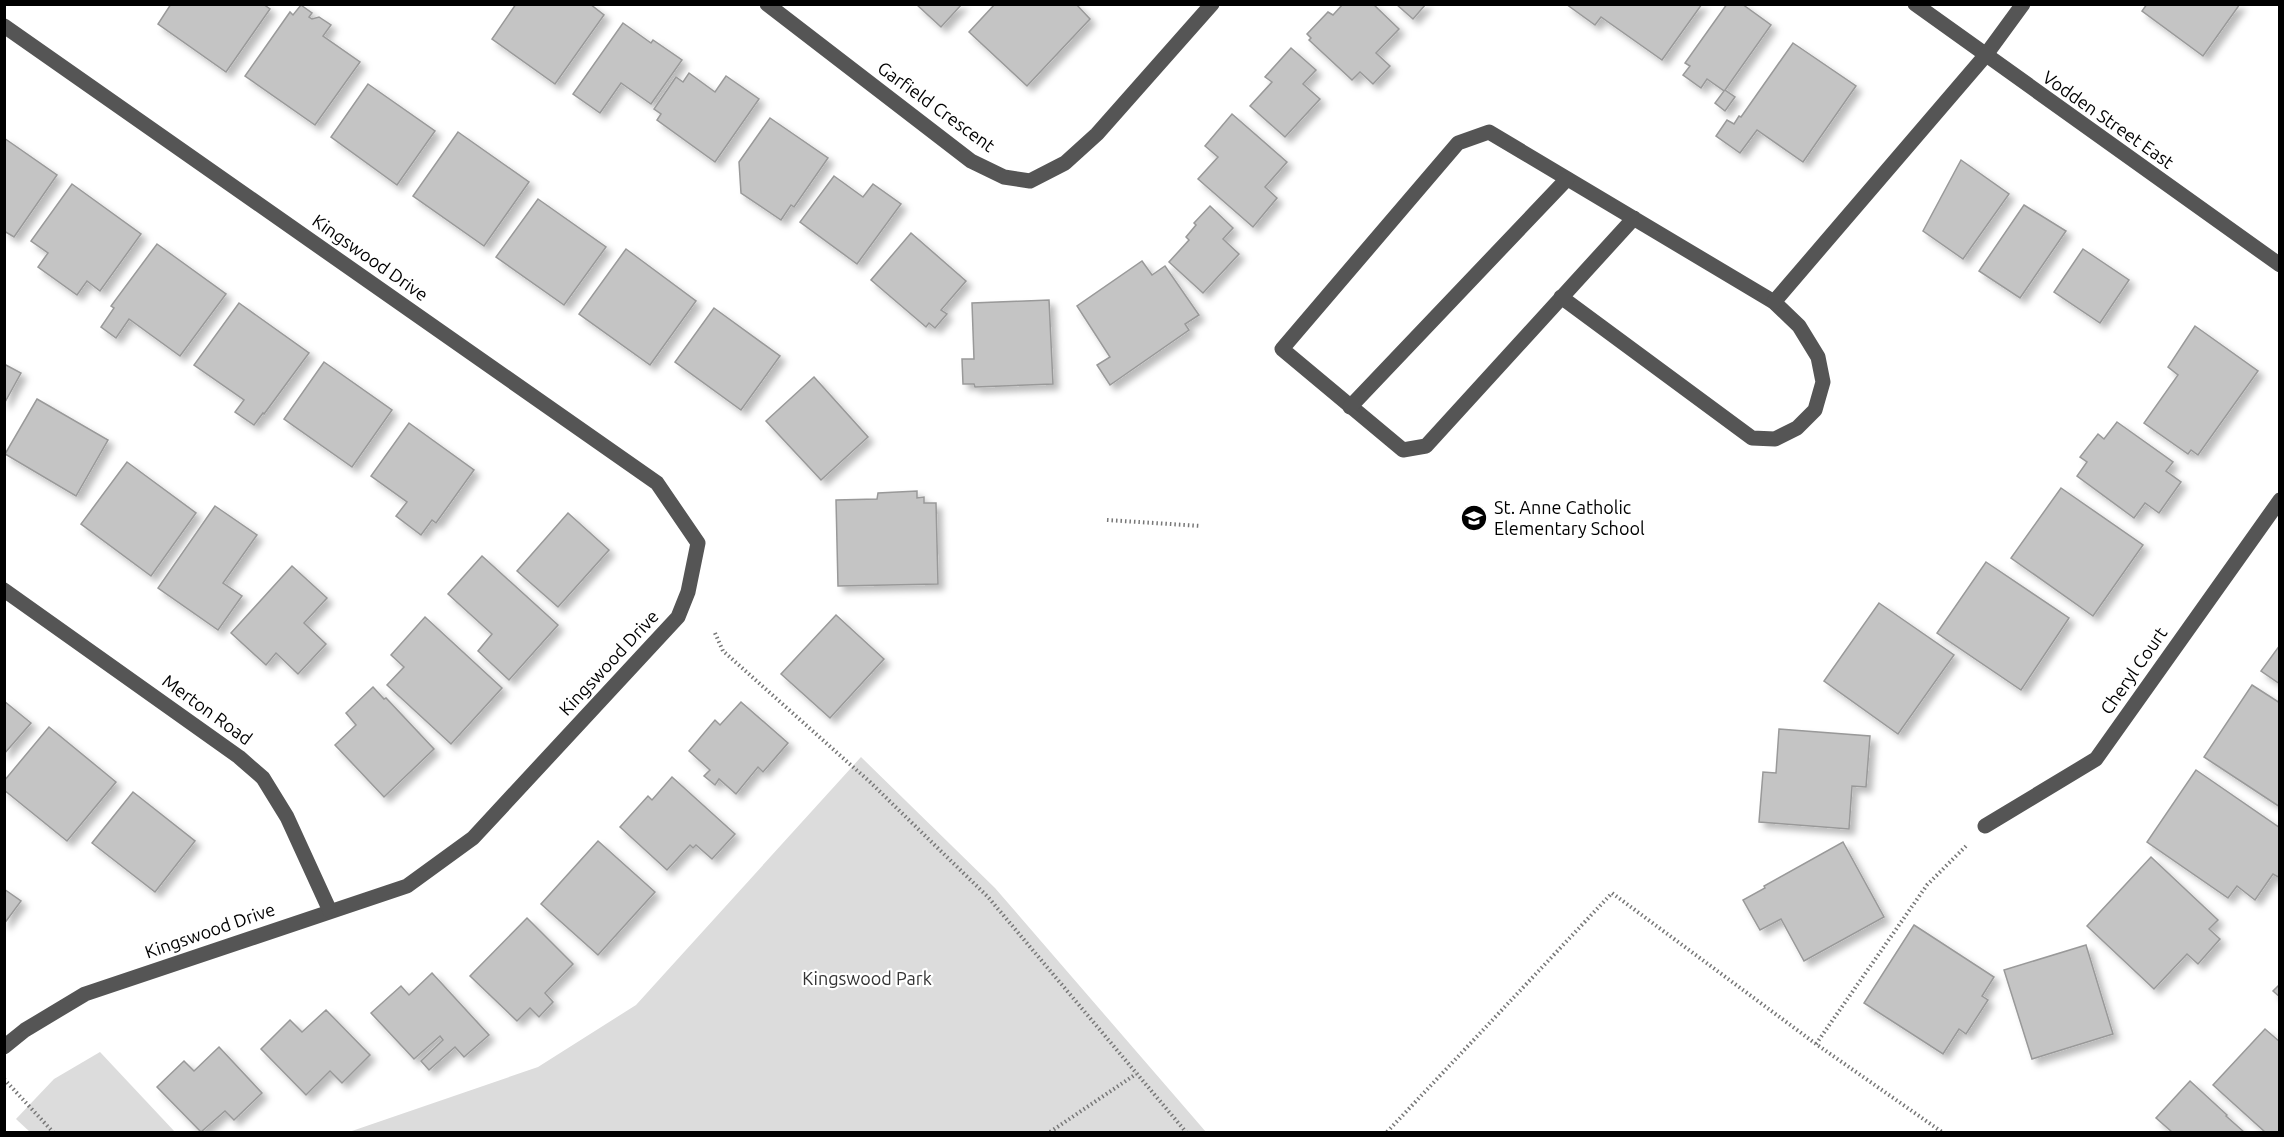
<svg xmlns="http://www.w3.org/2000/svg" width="2284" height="1137" font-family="Ubuntu,sans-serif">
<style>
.green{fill:#dcdcdc}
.building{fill:#c4c4c4;stroke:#999;stroke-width:1.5;filter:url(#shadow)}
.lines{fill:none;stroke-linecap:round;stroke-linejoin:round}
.path{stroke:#777;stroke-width:4;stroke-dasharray:1.5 3;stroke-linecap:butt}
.minor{stroke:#555;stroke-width:15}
.labels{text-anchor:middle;stroke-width:4.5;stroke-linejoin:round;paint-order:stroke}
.street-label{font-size:18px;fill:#000;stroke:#fff}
.poi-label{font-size:18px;fill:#000;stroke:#fff;text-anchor:start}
.park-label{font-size:18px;fill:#333;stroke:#fff}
</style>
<defs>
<filter id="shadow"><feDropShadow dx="5.5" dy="5.5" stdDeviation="3" flood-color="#0004"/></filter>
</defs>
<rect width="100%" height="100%" fill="#fff"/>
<!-- green -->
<g class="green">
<polygon points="861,757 995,888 1206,1132 349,1132 538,1067 636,1005"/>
<polygon points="100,1052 175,1132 30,1132 16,1119 54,1079"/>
</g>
<!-- building -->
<g class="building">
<polygon points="171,4 263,4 270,9 226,72 158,24"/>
<polygon points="516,4 590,4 604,15 555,84 492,39"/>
<polygon points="916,4 962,4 941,27"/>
<polygon points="995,4 1076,4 1090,19 1027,86 969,32"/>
<polygon points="1343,4 1373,4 1399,29 1376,53 1390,66 1373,84 1360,72 1352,80 1309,40 1311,38 1307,34 1328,12 1333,15"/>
<polygon points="1396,4 1426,4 1413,19"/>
<polygon points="1566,4 1702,4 1662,60 1601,17 1595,25"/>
<polygon points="1727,4 1742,4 1771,25 1725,90 1735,97 1725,111 1715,103 1724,91 1707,79 1701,88 1683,75 1690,66 1685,63"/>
<polygon points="2147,4 2240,4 2203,56 2142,11"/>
<polygon points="301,5 312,13 309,17 312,19 319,17 331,25 323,36 360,62 315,125 245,76 290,12 293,15"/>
<polygon points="623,23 651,43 653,40 682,60 651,104 621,83 600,113 573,94"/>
<polygon points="1793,43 1856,86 1803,162 1757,130 1740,153 1716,136 1727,120 1734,124 1739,116 1741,117"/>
<polygon points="1291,48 1316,70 1303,84 1320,99 1285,137 1250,106 1272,82 1265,77"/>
<polygon points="689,73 715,92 726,76 759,99 715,162 657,120 661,114 654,109 676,77 683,82"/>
<polygon points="368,84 435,131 397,185 331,137"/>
<polygon points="1232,114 1287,162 1265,187 1277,198 1253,227 1198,179 1218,157 1205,146"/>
<polygon points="770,118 828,158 794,207 791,205 781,220 741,193 739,162"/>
<polygon points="458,132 529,182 484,246 413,196"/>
<polygon points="4,138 57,175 14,237 4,231"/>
<polygon points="1961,160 2009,194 1963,259 1923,231"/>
<polygon points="834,176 863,197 873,184 901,204 857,264 800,222"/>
<polygon points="72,184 141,234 100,291 87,281 77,295 38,267 48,253 31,241"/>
<polygon points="538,199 606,247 564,305 496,257"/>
<polygon points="2024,205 2066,231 2020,298 1979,271"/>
<polygon points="1210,206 1233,228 1223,239 1239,254 1203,293 1169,262 1189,240 1186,237 1196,225 1194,223"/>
<polygon points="911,233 966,281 941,310 947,314 935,328 929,323 926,327 871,280"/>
<polygon points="157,244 226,294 180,356 129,319 116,338 101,327 114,308 111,306"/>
<polygon points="626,249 696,301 650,365 579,314"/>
<polygon points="2083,249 2129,280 2100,323 2054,292"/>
<polygon points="1142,261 1152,275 1165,266 1199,315 1185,324 1189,330 1110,385 1097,365 1110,357 1077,306"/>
<polygon points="1049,300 1053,384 975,387 974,384 963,384 962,359 974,359 972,303"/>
<polygon points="239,303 309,353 264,414 263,413 254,425 235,412 244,400 194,365"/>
<polygon points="714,308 780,356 741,410 675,362"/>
<polygon points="2195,326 2258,371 2198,455 2191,450 2188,454 2144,423 2178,375 2168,367"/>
<polygon points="324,362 392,410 352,467 284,419"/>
<polygon points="4,364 21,373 4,404"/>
<polygon points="814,377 868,437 821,480 766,421"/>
<polygon points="37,399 108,440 76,496 5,454"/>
<polygon points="2117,422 2173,462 2166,471 2181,482 2159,513 2145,503 2134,518 2077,476 2087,462 2080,457 2098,434 2104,439"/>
<polygon points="409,423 474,470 436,523 432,520 421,535 396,516 407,502 371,476"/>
<polygon points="127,462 196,513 151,576 81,524"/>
<polygon points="2061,488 2143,545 2093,616 2011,558"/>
<polygon points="917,491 917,498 924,497 924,503 936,503 938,584 838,586 836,500 877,499 878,493"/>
<polygon points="215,506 257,535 223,583 242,596 218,630 158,588"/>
<polygon points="568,513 609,550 558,607 517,571"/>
<polygon points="482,556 558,625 509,680 478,651 492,634 448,594"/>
<polygon points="1986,562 2069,618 2021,690 1937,633"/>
<polygon points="292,566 327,598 304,623 326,644 298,674 276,653 266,665 231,633"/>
<polygon points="1879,603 1954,655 1898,734 1824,681"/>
<polygon points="836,615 884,659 830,718 781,674"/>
<polygon points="425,617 502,688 451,744 387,685 404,667 391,655"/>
<polygon points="2280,645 2280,684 2261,671"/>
<polygon points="2252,685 2280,703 2280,807 2204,757"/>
<polygon points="373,687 384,699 386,698 434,749 384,797 335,745 356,725 346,713"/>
<polygon points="4,701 31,723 4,754"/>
<polygon points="741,702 788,743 763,772 758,767 736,794 719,779 715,785 704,776 710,770 689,751 715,720 720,725"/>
<polygon points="49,727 116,782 67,841 4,790 4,781"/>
<polygon points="1779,729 1870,736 1866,787 1852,786 1849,829 1759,822 1763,772 1776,773"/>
<polygon points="2196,770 2280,828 2280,878 2273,874 2255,900 2237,886 2228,898 2147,842"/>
<polygon points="672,777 735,834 712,859 696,845 693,848 690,845 667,870 620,827 648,796 652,800"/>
<polygon points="133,792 195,841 155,892 92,843"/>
<polygon points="598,841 655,892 598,955 541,904"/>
<polygon points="1843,842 1884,917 1804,961 1781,919 1760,930 1743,900 1765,888 1764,886"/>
<polygon points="2151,857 2218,920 2209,929 2220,939 2198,964 2187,954 2154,989 2087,926"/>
<polygon points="4,889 21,901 4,924"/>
<polygon points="527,918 573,964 545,993 553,1002 539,1017 530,1008 517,1021 470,976"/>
<polygon points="1914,925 1994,977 1982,996 1988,1000 1966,1034 1959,1029 1943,1054 1864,1003"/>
<polygon points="2086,945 2113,1034 2032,1059 2004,970"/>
<polygon points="432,973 489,1035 464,1057 455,1047 429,1070 421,1061 443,1040 440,1036 414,1059 371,1013 401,986 409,995"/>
<polygon points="2280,984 2280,997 2273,991"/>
<polygon points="326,1010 370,1055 342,1083 330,1071 306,1095 261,1049 290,1020 302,1032"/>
<polygon points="2265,1029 2280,1042 2280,1132 2265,1132 2213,1085"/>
<polygon points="219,1047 262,1093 234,1120 225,1111 201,1132 157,1087 184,1061 194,1071"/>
<polygon points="2190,1081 2227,1115 2226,1116 2244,1132 2172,1132 2156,1118"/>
</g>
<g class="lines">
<!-- path -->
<g class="path">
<polyline points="1107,520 1201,526"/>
<polyline points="715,633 723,651 870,782 988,897 1186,1132"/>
<polyline points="1816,1044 1927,885 1968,844"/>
<polyline points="4,1079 53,1132"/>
<polyline points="1050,1132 1136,1074"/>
<polyline points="1387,1132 1612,893 1816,1044 1942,1132"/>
</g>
<!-- minor -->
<g class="minor">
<polyline points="767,4 971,161 1004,177 1030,181 1065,163 1097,134 1212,4"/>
<polyline points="1915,4 2280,265"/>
<polyline points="4,26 657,483 698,543 688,592 678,617 473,838 407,886 85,994 25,1030 4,1047"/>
<polyline points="1561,297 1752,438 1775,439 1797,428 1815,410 1823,382 1818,357 1799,326 1774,302 1489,132 1458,143 1282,349 1403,450 1426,446 1634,218"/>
<polyline points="1774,302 1985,56 2023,4"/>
<polyline points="1350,407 1567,179"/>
<polyline points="4,590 239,757 263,778 287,817 330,911"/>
<polyline points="1985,826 2096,759 2280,500"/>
</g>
</g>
<!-- icons -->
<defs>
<g id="school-disc" transform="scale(1.35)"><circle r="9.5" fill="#000" stroke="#fff"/><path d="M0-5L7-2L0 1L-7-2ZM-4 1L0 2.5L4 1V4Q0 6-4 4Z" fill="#fff"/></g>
</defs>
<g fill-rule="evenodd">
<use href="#school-disc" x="1474" y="518"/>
</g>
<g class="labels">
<!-- street labels -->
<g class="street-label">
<text transform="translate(936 107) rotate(36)" y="6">Garfield Crescent</text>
<text transform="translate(2108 120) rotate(35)" y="6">Vodden Street East</text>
<text transform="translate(370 258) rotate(35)" y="6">Kingswood Drive</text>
<text transform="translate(609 663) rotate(-47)" y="6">Kingswood Drive</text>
<text transform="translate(2134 671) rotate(-55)" y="6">Cheryl Court</text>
<text transform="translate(207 710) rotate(36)" y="6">Merton Road</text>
<text transform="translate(210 931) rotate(-19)" y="6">Kingswood Drive</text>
</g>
<!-- poi labels -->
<g class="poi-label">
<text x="1494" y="514">St. Anne Catholic<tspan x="1494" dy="21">Elementary School</tspan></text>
</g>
<!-- park labels -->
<g class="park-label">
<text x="867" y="985">Kingswood Park</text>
</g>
</g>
<!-- border -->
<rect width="2284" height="1137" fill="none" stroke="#000000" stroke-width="12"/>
</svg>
